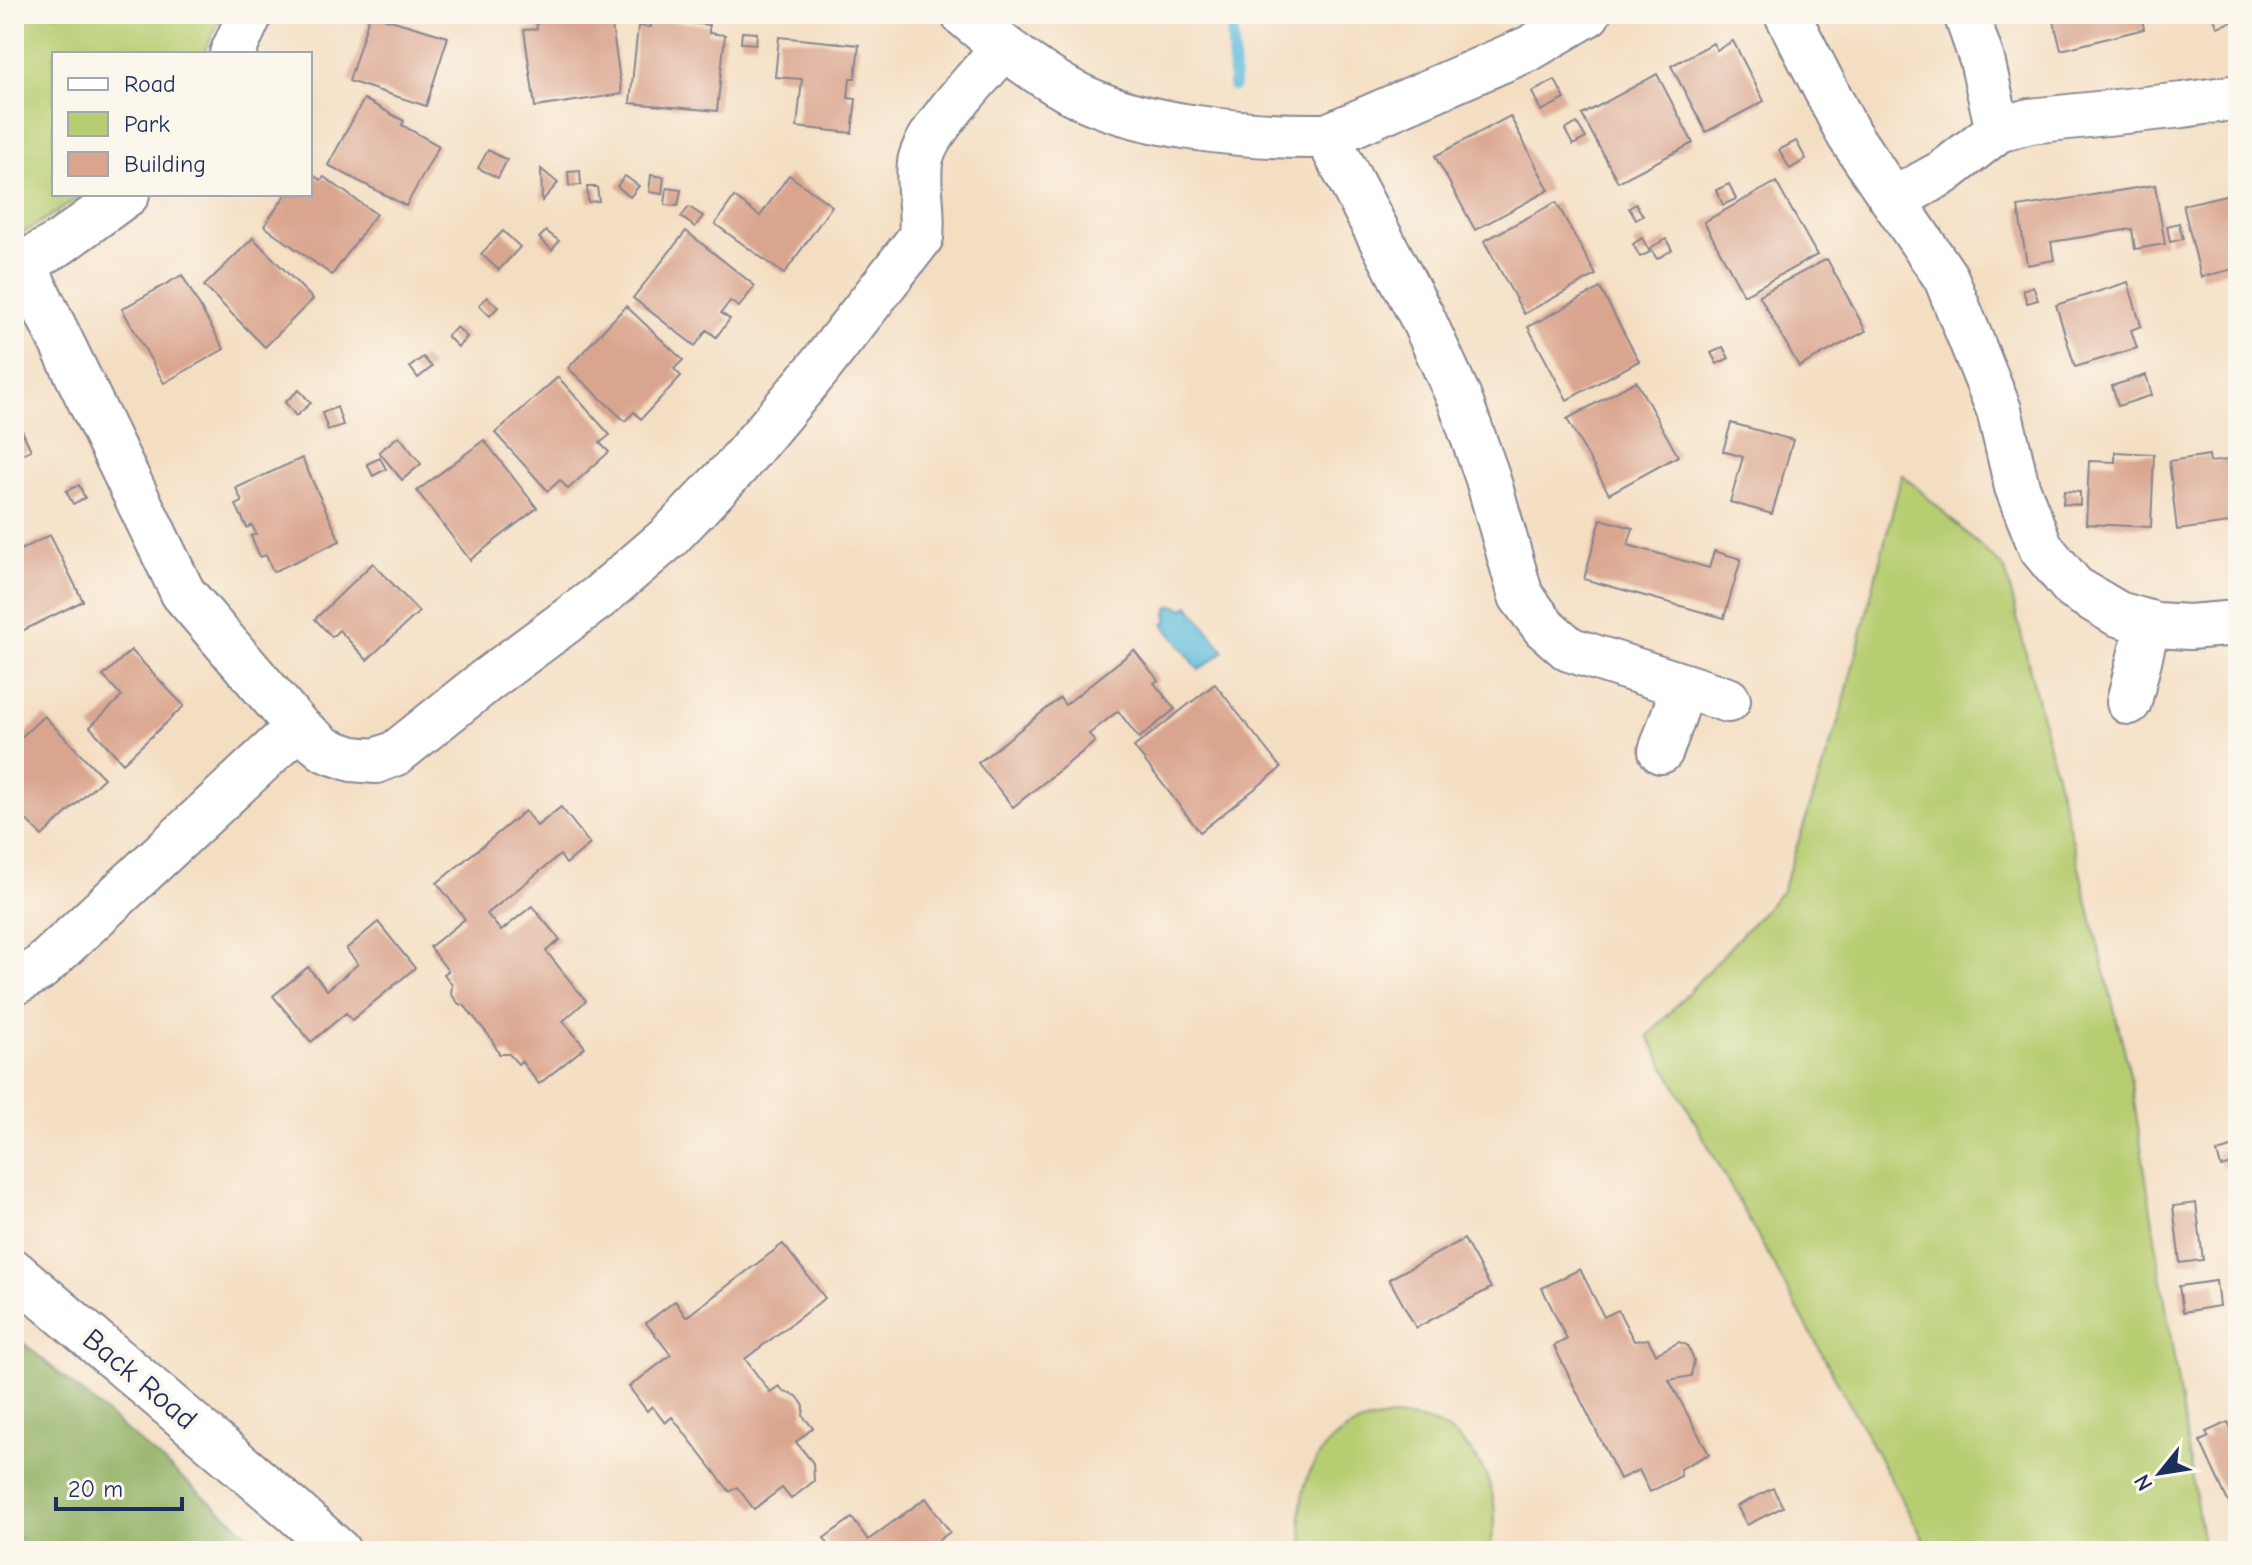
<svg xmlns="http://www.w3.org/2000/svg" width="2252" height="1565" font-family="'Comic Neue',sans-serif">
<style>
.green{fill:#b7cd72;stroke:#697e68;stroke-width:2}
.forest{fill:#91b064;stroke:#567061;stroke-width:2}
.water{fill:#5fbcdd;stroke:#3d769e;stroke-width:2}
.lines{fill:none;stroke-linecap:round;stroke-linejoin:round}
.stream{stroke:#5fbcdd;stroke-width:12}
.building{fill:#daa58f}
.minor-casing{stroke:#888690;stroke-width:48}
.minor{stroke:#fff;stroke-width:44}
.labels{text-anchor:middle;stroke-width:8;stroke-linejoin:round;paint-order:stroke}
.street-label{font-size:30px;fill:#1b2f5e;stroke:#fbf7ec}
</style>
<rect width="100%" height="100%" fill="#fbf7ec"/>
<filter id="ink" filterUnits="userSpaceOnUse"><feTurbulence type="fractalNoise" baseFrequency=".0125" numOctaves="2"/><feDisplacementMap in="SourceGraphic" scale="16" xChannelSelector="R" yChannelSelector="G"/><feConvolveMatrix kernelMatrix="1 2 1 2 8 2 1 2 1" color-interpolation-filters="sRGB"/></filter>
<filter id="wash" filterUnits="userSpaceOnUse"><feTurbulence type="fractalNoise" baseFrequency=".006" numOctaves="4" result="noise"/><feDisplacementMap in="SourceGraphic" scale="32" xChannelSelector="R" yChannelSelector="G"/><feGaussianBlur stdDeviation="1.8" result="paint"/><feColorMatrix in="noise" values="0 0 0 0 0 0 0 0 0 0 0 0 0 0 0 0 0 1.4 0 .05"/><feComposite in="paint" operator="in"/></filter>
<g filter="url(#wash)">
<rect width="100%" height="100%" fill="#f4dec2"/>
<!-- green -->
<g class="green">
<polygon points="14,14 223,14 203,54 54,54 54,194 85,194 17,237 14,235"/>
<polygon points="1902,474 2005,569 2129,1069 2204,1551 1930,1551 1648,1036 1782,891 1841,713"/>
<path d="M1392,1417C1403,1418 1414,1418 1424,1421C1467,1431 1496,1477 1495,1520C1495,1530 1491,1541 1489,1551H1307C1289,1503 1310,1441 1362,1423C1372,1420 1382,1419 1392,1417Z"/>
</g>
<!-- forest -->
<polygon class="forest" points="14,1335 268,1551 35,1551 14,1535"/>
<!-- water -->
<polygon class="water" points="1174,605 1184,609 1189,605 1224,651 1199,670 1164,624 1168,621 1166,614 1169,607"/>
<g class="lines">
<!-- stream -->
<polyline class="stream" points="1232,14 1234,86"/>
</g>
<g id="blocks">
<!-- building -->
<g class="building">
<polygon points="370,14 448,37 426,106 349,81"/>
<polygon points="595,14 596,20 611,18 622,94 535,107 524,30 537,29 536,20 573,14"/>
<polygon points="2052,14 2141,14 2144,29 2061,50"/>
<polygon points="2213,14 2238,14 2238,20 2217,27"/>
<polygon points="651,19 709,25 709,33 725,35 717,111 630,103 638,26 651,27"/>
<polygon points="742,32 757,33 756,44 741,43"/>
<polygon points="779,37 859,45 855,78 850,78 848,98 856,99 852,133 797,127 802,79 775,77"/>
<polygon points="1733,41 1764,101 1706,132 1671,66 1713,43 1717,50"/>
<polygon points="1657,74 1693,143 1618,182 1582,115"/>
<polygon points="1555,80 1565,99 1541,111 1532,92"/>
<polygon points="364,99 404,121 402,125 439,146 406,206 328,165"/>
<polygon points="1510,116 1549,190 1475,230 1435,156"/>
<polygon points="1577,123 1586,138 1573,145 1565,130"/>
<polygon points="1796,141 1806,159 1790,169 1779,150"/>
<polygon points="488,150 507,160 498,178 478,168"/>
<polygon points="541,169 558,183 542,201"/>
<polygon points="580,171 581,185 569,186 568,172"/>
<polygon points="310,173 321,180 324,177 376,214 332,275 264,226 286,194 310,194"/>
<polygon points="651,175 664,177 662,194 649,192"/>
<polygon points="789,175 832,206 784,274 715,224 734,197 760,216"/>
<polygon points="625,176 639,186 630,197 617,186"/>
<polygon points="1776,182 1817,255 1744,295 1704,222"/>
<polygon points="1729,184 1736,199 1723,205 1716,190"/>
<polygon points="2155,185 2165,244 2135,249 2132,229 2051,242 2054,260 2027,265 2018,207"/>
<polygon points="587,187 597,187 599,201 588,202"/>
<polygon points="667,188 681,190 678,206 665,205"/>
<polygon points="2238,192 2238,268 2201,277 2183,205"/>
<polygon points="1556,202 1596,275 1524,314 1484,241"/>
<polygon points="1636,204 1643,216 1636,220 1629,208"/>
<polygon points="689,207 703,216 695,227 681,217"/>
<polygon points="2179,223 2183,239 2170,242 2167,226"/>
<polygon points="503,231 520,247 499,270 481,254"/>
<polygon points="546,231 559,241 552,250 539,238"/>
<polygon points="686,231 755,286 739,307 730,301 721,313 730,319 716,337 707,330 695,346 633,298"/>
<polygon points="253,238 313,299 265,347 204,286"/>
<polygon points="1642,238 1650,252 1640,257 1633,244"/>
<polygon points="1666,239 1672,250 1657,259 1650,248"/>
<polygon points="1827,259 1866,331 1799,367 1759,295"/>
<polygon points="182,275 224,349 164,383 122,309"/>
<polygon points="2128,282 2141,326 2131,330 2137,348 2075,367 2056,305"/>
<polygon points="2033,286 2038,300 2027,303 2023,290"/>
<polygon points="1600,288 1639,361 1567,400 1528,327"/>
<polygon points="487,297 498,307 490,316 479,305"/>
<polygon points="626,306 683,360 674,369 681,376 641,419 634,412 625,421 568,368"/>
<polygon points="457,327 467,337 458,347 447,336"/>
<polygon points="1723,347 1729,358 1717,364 1711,353"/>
<polygon points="423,357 432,367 418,378 410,367"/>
<polygon points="2146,375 2152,395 2118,406 2112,386"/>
<polygon points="558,377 610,435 600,443 609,452 568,489 560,480 548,491 495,433"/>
<polygon points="1636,381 1678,456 1609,494 1567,419"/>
<polygon points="299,390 311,403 296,416 285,402"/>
<polygon points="337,407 343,425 328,430 322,413"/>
<polygon points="14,414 31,450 14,458"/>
<polygon points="1731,423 1793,440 1772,514 1730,502 1743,457 1723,451"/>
<polygon points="399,436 421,464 402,480 379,452"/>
<polygon points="484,440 537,508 470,560 417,491"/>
<polygon points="2115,452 2154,454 2151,527 2086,524 2089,461 2115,462"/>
<polygon points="2209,455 2210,462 2236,459 2238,522 2177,530 2169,461"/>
<polygon points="302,458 340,541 273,572 266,555 260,557 251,536 256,534 252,525 247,528 236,505 242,502 236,488"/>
<polygon points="380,458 386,469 373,476 367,464"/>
<polygon points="79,485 85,498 73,504 66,491"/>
<polygon points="2064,491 2080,492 2080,505 2063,504"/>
<polygon points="1601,519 1633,528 1628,545 1709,568 1714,551 1741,559 1724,618 1584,579"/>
<polygon points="50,535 83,601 18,633 14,624 14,553"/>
<polygon points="373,563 419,612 367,660 339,630 332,637 315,619"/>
<polygon points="131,650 184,706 123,763 90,727 122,696 103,676"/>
<polygon points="1134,650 1158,680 1154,683 1175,709 1139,738 1118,711 1089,734 1095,742 1013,807 978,763 1060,698 1065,705"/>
<polygon points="1215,684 1281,768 1200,832 1134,747"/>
<polygon points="44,716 104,778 42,836 14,807 14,744"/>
<polygon points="561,807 590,844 566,864 560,855 487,914 501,931 532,906 560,940 546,951 586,1001 563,1021 585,1047 539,1084 521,1061 518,1064 509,1054 499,1054 491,1038 464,1005 459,1004 451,994 452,985 444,974 448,971 430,947 465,919 437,883 525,811 537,826"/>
<polygon points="378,922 415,968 352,1020 346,1013 311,1042 273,996 308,967 327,990 358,964 346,949"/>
<polygon points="2238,1146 2238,1169 2234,1170 2232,1164 2221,1167 2217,1152"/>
<polygon points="2196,1203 2203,1260 2180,1263 2173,1206"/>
<polygon points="1464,1239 1491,1288 1416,1328 1389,1279"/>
<polygon points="783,1244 825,1298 745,1359 770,1392 779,1386 784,1392 797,1396 804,1406 803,1416 813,1428 796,1442 813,1463 814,1481 791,1499 782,1488 754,1509 737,1487 730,1492 672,1417 665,1423 652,1406 647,1411 629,1387 671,1355 646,1323 675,1301 686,1317"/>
<polygon points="1580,1269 1604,1317 1618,1310 1634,1341 1648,1339 1656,1354 1679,1342 1687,1345 1694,1360 1691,1376 1669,1380 1709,1454 1680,1469 1681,1476 1650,1492 1639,1470 1620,1479 1554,1346 1567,1339 1542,1288"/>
<polygon points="2216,1281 2219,1306 2183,1312 2179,1286"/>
<polygon points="2228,1422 2231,1428 2238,1424 2238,1523 2200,1441 2209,1437 2206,1432"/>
<polygon points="1773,1488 1783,1507 1747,1525 1737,1506"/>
<polygon points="926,1498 950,1532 924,1551 833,1551 824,1538 852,1518 868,1540"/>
</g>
</g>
</g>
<g filter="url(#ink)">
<use href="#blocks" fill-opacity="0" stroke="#888690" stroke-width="2"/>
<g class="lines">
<!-- minor casing -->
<g class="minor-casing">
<g id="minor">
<path d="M963,14C996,42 1030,69 1068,90C1137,128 1249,137 1327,136L1530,48L1588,14"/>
<polyline points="1787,14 1849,135 1946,278 1999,410 2017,487 2041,548 2074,588 2118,614 2156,625 2189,627 2238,623"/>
<polyline points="1966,14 1982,60 1998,130"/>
<polyline points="232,54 250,14"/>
<polyline points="1327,136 1422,317 1459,398 1487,476 1521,596 1545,628 1569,649 1728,700"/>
<polyline points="1895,199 1944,172 1998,130 2030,121 2183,105 2238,97"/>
<path d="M24,265L183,593L298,727L326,750L352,759L376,761L396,753L487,680L599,597L669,537L735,468L818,369L921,237C924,211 917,186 920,163C923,134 983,72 1004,48"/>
<polyline points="14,269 58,244 127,194"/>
<polyline points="2129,702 2148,623"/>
<polyline points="1661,751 1684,686"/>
<polyline points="14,983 39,969 298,727"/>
<polyline points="14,1272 294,1511 338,1551"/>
</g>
</g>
<!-- minor -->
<use href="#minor" class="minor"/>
</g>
</g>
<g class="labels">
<!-- street labels -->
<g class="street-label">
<text transform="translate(140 1379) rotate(40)" y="10">Back Road</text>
</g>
</g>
<!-- margin -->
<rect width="2252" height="1565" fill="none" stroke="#fbf7ec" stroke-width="48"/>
<!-- legend -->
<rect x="52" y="52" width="260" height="144" fill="#fbf7ec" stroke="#a1a7b3" stroke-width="2"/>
<rect x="68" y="78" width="40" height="12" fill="#ffffff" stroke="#a1a7b3" stroke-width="2"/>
<text x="124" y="92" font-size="24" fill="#1b2f5e">Road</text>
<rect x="68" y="112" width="40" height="24" fill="#b7cd72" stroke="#a1a7b3" stroke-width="2"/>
<text x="124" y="132" font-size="24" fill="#1b2f5e">Park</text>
<rect x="68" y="152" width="40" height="24" fill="#daa58f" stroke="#a1a7b3" stroke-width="2"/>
<text x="124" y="172" font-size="24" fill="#1b2f5e">Building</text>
<!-- north arrow -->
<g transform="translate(2160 1473) rotate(240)" stroke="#fbf7ec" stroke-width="6" paint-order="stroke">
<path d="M0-6L14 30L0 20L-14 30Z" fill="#1b2f5e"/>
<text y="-12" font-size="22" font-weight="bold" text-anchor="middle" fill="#1b2f5e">N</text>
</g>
<!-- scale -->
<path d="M56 1497v12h126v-12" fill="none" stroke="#1b2f5e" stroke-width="4"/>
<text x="68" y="1497" font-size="24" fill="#1b2f5e" stroke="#fbf7ec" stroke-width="6" paint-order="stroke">20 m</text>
</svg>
